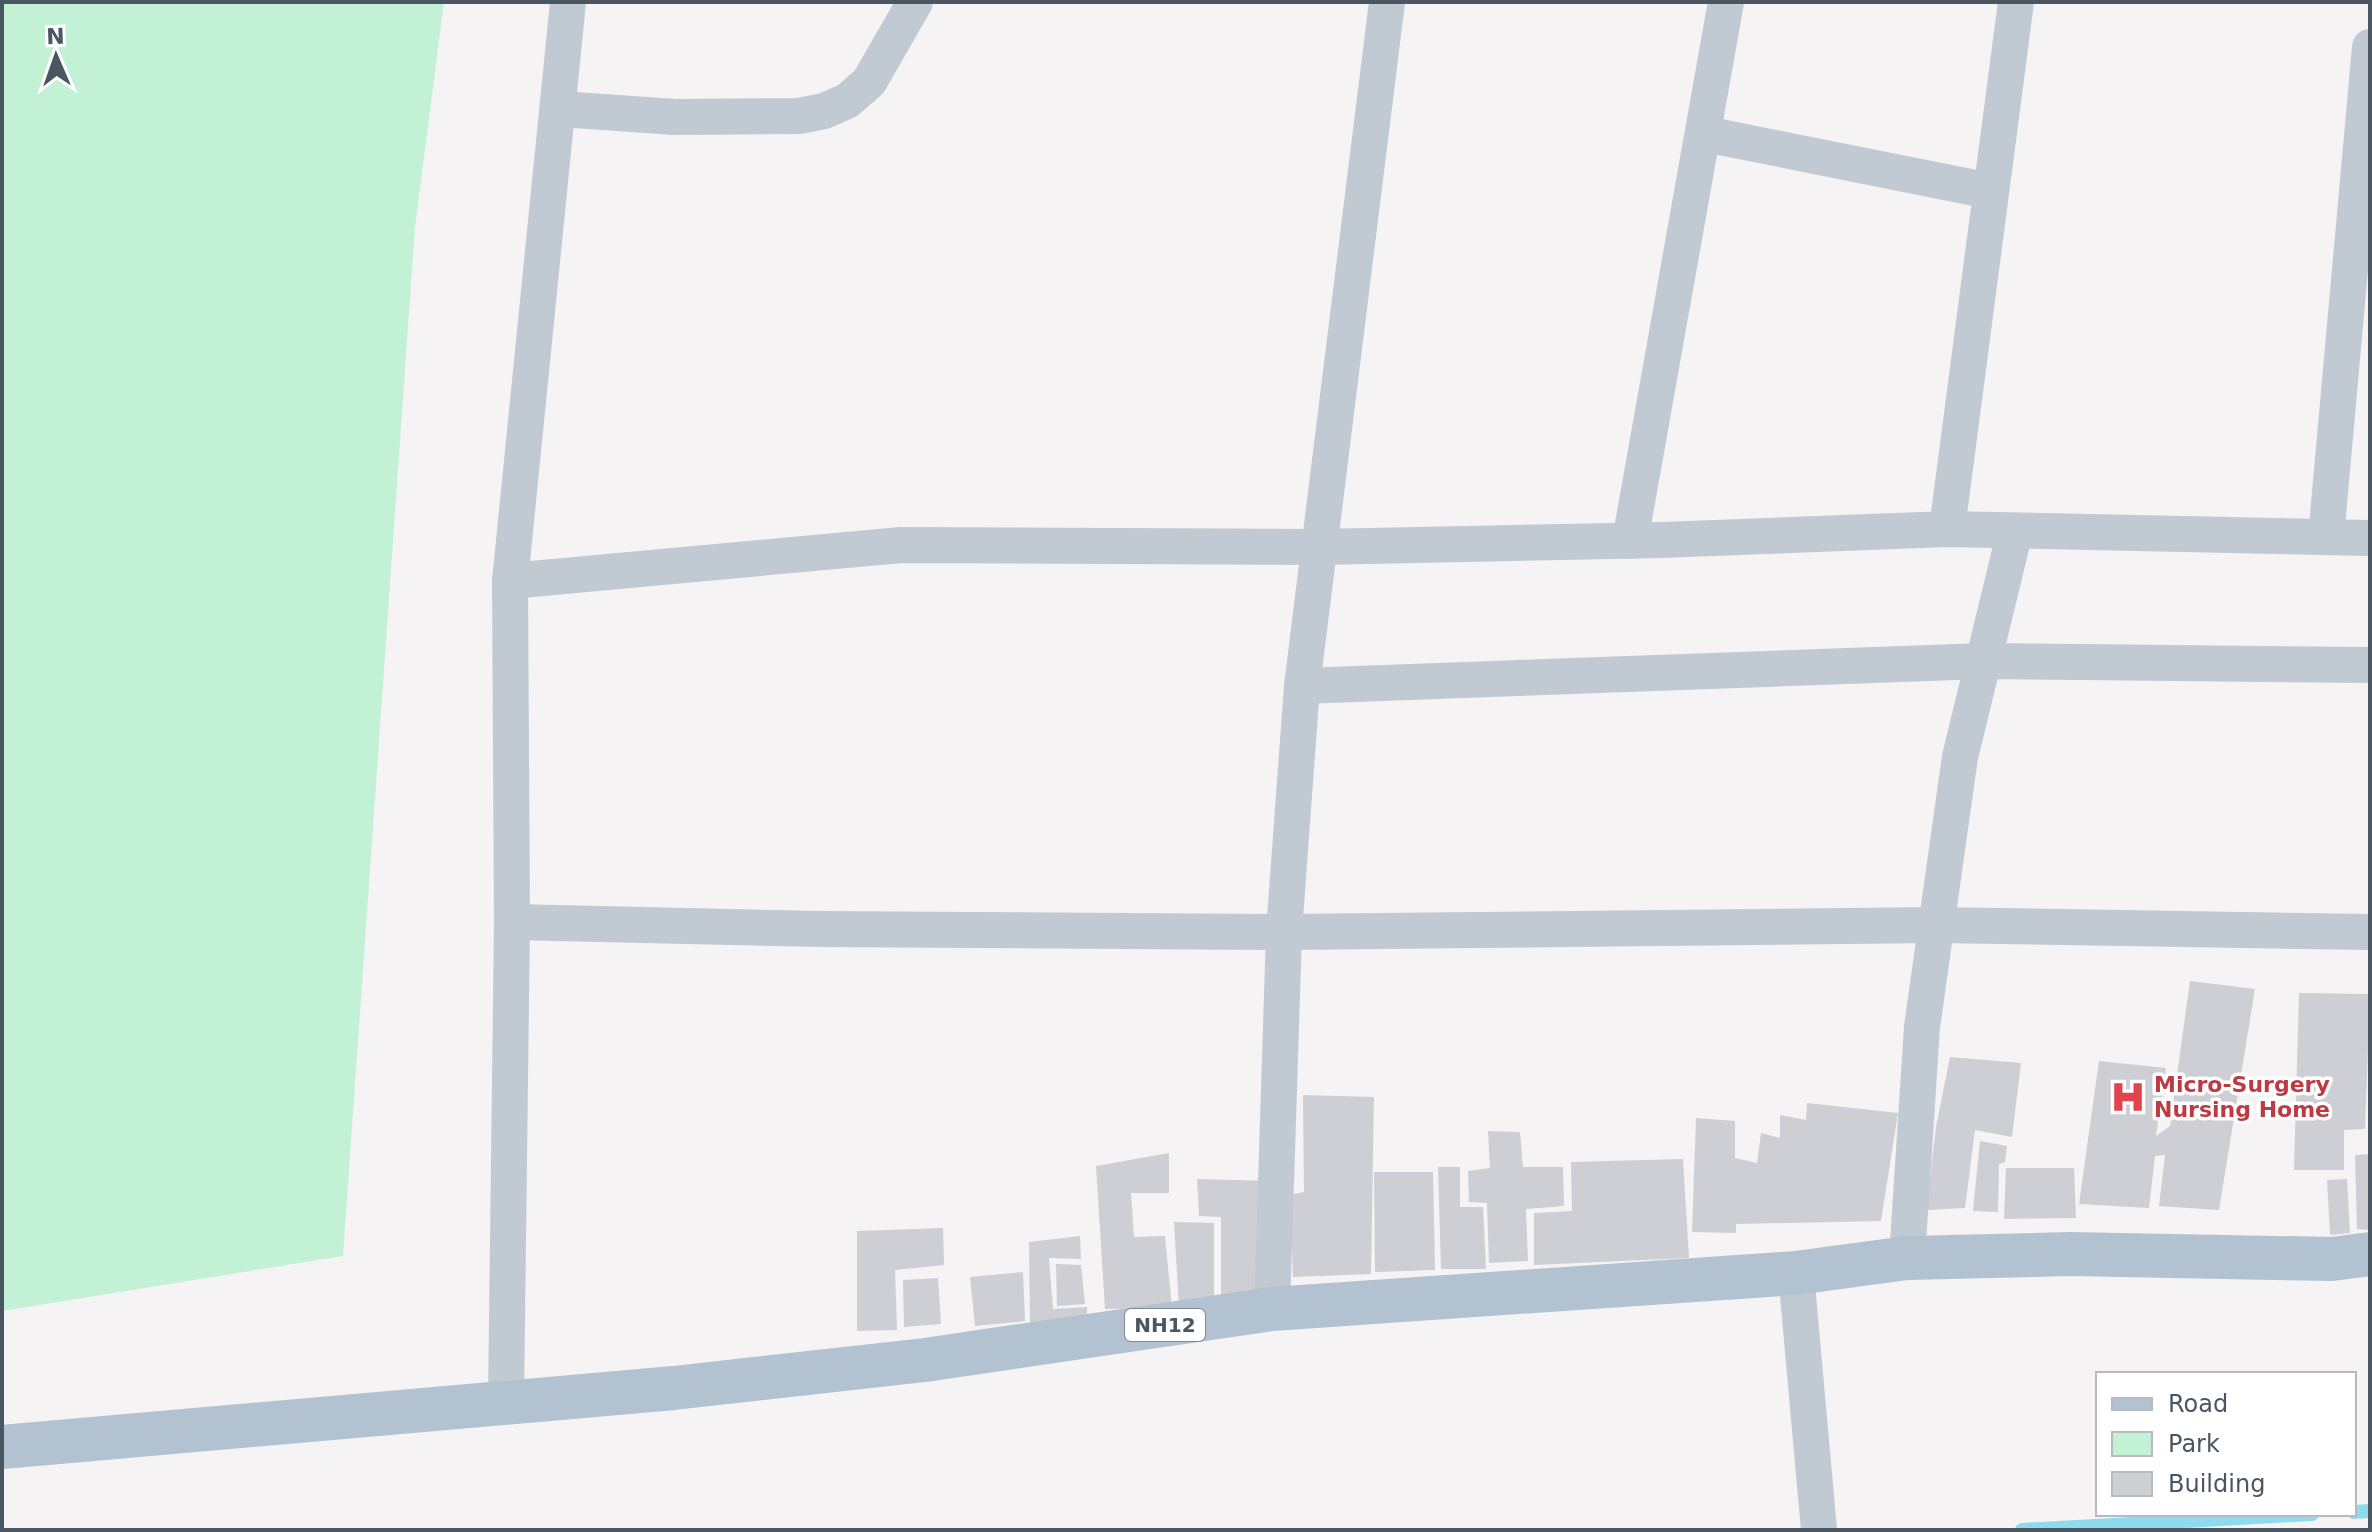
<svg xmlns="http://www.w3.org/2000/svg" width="2372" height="1532" font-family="'DejaVu Sans',sans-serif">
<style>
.green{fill:#c3f1d5}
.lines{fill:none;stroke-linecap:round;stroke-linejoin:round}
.stream{stroke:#90daee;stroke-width:14}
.building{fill:#cdcfd5}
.street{stroke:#c1cad2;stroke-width:36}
.primary{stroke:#b3c2d1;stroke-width:44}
.labels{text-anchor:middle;stroke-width:7;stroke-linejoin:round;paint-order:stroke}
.shield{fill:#fff;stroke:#808990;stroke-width:2}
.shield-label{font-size:20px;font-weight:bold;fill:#4a5661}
.health-label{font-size:22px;font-weight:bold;fill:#be3a42;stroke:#fff;text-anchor:start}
</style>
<rect width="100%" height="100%" fill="#f5f3f3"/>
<!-- green -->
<polygon class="green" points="2,2 444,2 415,227 343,1256 2,1311"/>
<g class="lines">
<!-- stream -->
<g class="stream">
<polyline points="2354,1512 2370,1511"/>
<polyline points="2022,1530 2312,1514"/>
</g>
</g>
<!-- building -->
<g class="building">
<polygon points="2190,981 2255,989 2219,1210 2159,1206 2165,1155 2155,1156 2149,1208 2079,1204 2099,1061 2166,1068 2156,1136 2170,1126"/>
<polygon points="2299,993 2370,994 2365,1129 2344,1130 2344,1170 2294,1170"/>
<polygon points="1950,1057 2021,1063 2012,1137 1975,1130 1965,1208 1926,1210 1936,1127"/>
<polygon points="1303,1095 1374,1097 1371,1274 1293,1277 1290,1195 1304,1192"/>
<polygon points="1807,1103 1898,1113 1881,1221 1736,1224 1736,1233 1692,1232 1696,1118 1735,1121 1735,1158 1757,1163 1761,1133 1780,1138 1780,1115 1806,1120"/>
<polygon points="1488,1131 1520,1132 1523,1167 1563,1167 1564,1206 1526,1209 1528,1261 1489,1263 1487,1203 1469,1202 1468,1171 1490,1168"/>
<polygon points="1980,1141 2007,1146 2005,1162 1999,1164 1998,1212 1973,1211"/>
<polygon points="1169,1153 1169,1193 1131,1193 1134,1237 1165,1236 1172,1308 1105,1309 1096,1166"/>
<polygon points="2370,1154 2370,1230 2357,1229 2355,1155"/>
<polygon points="1683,1159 1689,1258 1534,1265 1534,1213 1572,1211 1571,1162"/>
<polygon points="1438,1167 1460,1167 1460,1207 1483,1207 1486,1269 1441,1269"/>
<polygon points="2006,1168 2074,1168 2076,1218 2004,1219"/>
<polygon points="1374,1172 1433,1172 1435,1270 1375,1272"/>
<polygon points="1197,1179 1275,1181 1270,1304 1221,1307 1221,1217 1199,1216"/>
<polygon points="2347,1179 2350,1233 2330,1235 2327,1180"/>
<polygon points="1174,1222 1214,1223 1214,1309 1179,1308"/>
<polygon points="943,1228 944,1265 895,1270 897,1330 857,1331 857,1231"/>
<polygon points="1080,1236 1081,1259 1049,1258 1053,1309 1087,1307 1087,1320 1030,1323 1029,1242"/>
<polygon points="1056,1264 1081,1265 1085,1304 1057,1306"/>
<polygon points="1023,1272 1025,1321 975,1326 970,1277"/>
<polygon points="938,1278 941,1324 904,1327 903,1280"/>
</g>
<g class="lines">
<!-- street -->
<g class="street">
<polyline points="560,109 675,117 799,116 824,111 847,101 869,82 915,2"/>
<polyline points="1705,134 1990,191"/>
<polyline points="1947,529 2016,2"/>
<polyline points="2326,537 2370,47"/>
<polyline points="1630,541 1726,2"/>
<polyline points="510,581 901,545 1319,547 1662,540 1947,529 2370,538"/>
<polyline points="1302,686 1984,661 2370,665"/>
<polyline points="512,922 820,929 1284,932 1936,925 2370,932"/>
<polyline points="1907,1258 1922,1027 1960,757 2015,531"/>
<polyline points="1796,1273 1819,1530"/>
<polyline points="1272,1309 1284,932 1302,686 1387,2"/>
<polyline points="506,1402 512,922 510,581 568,2"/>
</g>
<!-- primary -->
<polyline class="primary" points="2,1447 674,1388 925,1360 1272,1309 1796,1273 1907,1258 2070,1254 2332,1259 2370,1254"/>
</g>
<!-- icons -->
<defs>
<g id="hospital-bare" transform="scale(2.76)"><path d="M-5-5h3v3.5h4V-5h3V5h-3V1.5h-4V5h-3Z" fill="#e0444e" stroke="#fff" stroke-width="2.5" paint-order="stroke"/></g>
</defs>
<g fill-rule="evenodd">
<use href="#hospital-bare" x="2128" y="1097"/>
</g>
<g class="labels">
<!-- shield labels -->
<rect class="shield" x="1125" y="1309" width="80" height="32" rx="6"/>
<g class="shield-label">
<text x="1165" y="1332">NH12</text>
</g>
<!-- health labels -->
<g class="health-label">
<text x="2154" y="1092">Micro-Surgery<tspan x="2154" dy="25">Nursing Home</tspan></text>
</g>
</g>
<!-- border -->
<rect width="2372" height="1532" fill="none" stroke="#4a5661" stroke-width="8"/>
<!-- legend -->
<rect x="2096" y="1372" width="260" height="144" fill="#ffffff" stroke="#b7bbc0" stroke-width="2"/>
<rect x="2112" y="1398" width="40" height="12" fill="#b3c2d1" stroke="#b7bbc0" stroke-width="2"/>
<text x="2168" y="1412" font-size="24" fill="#4a5661">Road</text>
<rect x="2112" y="1432" width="40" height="24" fill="#c3f1d5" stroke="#b7bbc0" stroke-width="2"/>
<text x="2168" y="1452" font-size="24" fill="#4a5661">Park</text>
<rect x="2112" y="1472" width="40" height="24" fill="#cdcfd5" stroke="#b7bbc0" stroke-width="2"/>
<text x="2168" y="1492" font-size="24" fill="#4a5661">Building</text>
<!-- north arrow -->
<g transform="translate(56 56) rotate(358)" stroke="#ffffff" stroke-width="6" paint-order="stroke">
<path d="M0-6L14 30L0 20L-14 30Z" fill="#4a5661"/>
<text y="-12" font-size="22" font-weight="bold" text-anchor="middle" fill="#4a5661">N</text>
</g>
</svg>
